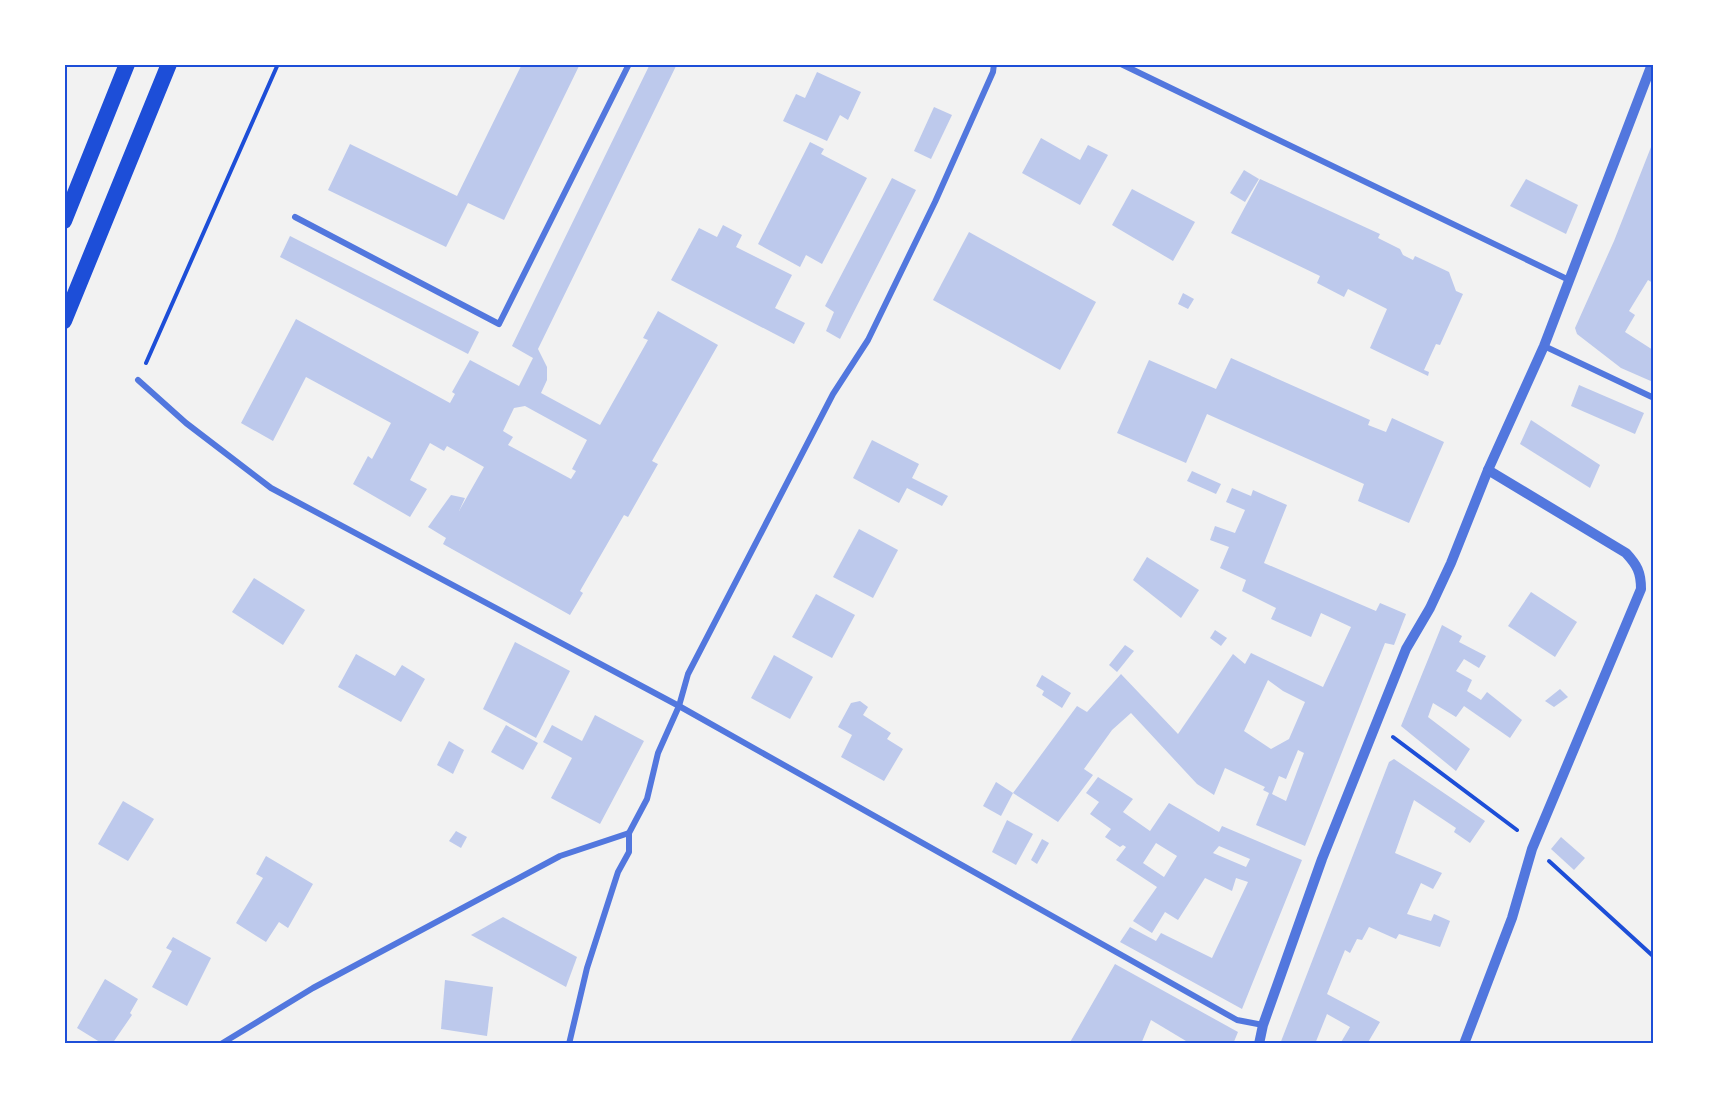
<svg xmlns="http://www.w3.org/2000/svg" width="1718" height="1108" font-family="'Asap Condensed',sans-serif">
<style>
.building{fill:#bdc9ec;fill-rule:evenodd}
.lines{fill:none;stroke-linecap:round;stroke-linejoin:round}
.path{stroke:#1d4ed8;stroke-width:4}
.minor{stroke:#5277de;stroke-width:6}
.tertiary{stroke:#5277de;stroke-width:10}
.trunk{stroke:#1d4ed8;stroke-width:16}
.neatline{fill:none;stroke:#1d4ed8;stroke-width:2}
</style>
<rect width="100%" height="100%" fill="#f2f2f2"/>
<!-- building -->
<g class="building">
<polygon points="522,64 580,64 504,220 468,203 446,247 328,190 350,144 457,196"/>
<path d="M650,64H677L538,349L547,367V380L541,393L600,425L648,340L643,338L658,311L718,345L652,461L658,464L628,517L624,515L580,591L583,593L570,615L443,544L446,538L428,527L451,495L465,498L459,511L484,467L447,446L444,451L430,443L410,480L427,489L410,517L353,484L368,456L372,459L391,423L306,377L273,441L241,423L296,319L450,403L455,394L452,392L470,360L519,386L533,358L512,346ZM525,406L587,440L572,469L576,471L571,479L508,445L513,437L503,431L514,408Z"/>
<polygon points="817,72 861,92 848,120 840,115 827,141 783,121 796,94 805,98"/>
<polygon points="934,107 952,115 931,159 914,151"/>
<polygon points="1041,138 1080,160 1088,145 1108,155 1080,205 1022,173"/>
<polygon points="810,142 824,149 821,154 867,178 822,264 806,255 800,267 758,244"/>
<polygon points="1653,142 1653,283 1648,280 1629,311 1635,315 1625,332 1653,350 1653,382 1621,368 1577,334 1575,328 1614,241"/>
<polygon points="1244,170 1259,179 1245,202 1230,193"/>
<polygon points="892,178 916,190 840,339 826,331 834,312 825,306"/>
<polygon points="1260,179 1380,234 1378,238 1400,249 1403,255 1413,260 1415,256 1449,272 1456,291 1463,294 1440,345 1436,344 1424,370 1429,372 1428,376 1370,348 1387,309 1348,289 1344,297 1317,283 1320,276 1231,233"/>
<polygon points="1526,179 1578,205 1566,234 1510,206"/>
<polygon points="1132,189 1195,222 1173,261 1112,225"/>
<polygon points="723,225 742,235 736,247 792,275 775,308 805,323 794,344 671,280 699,228 717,237"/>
<polygon points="969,232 1096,302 1060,370 933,300"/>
<polygon points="290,236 479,332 468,354 280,257"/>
<polygon points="1183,293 1194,299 1188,309 1178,304"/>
<polygon points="1231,358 1370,420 1368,425 1386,432 1392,418 1444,442 1409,523 1358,501 1364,484 1207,414 1186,463 1117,433 1149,360 1216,389"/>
<polygon points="1579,385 1644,413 1635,434 1571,406"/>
<polygon points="1531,420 1600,465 1590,488 1520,444"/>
<polygon points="872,440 919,464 912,478 948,496 942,506 907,488 899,503 853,478"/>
<polygon points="1192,471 1221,484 1216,494 1187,481"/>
<path d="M1232,488L1251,496L1253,490L1287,505L1264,563L1376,611L1380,603L1406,614L1394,645L1385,643L1305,846L1256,825L1269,793L1263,790L1265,787L1225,768L1214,795L1197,784L1131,713L1112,730L1084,769L1093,775L1058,822L1013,793L1077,706L1087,712L1121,674L1178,734L1233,654L1245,664L1251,653L1323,687L1351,627L1321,613L1311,637L1271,619L1276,608L1242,591L1246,580L1220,568L1229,547L1210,540L1215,526L1235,533L1245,510L1226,502ZM1268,680L1283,691L1305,702L1289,739L1271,749L1244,731ZM1298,750L1304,753L1286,801L1272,794L1279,776L1286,779Z"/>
<polygon points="859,529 898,550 873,598 833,577"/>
<polygon points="1147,557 1199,590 1181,618 1133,580"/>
<polygon points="254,578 305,610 283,645 232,612"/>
<polygon points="1531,592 1577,622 1555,657 1508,626"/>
<polygon points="816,594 855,615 832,658 792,637"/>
<polygon points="1442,625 1462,636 1459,642 1486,656 1479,668 1464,659 1456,671 1472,680 1467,691 1481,700 1487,692 1522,720 1510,738 1464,706 1456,717 1433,703 1428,717 1470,749 1456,771 1401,726"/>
<polygon points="1215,630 1227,638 1221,646 1210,638"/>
<polygon points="515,642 570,671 536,738 483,709"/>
<polygon points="1125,645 1134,651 1117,672 1109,665"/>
<polygon points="356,654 395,676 402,665 425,679 401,722 338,687"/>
<polygon points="774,655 813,677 790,719 751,698"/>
<polygon points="1042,675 1071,693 1062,708 1042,695 1044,691 1036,686"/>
<polygon points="1560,689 1568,697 1554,707 1545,701"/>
<polygon points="860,701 868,707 863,715 891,733 887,739 903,749 884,781 841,757 852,735 838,727 851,703"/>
<polygon points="595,715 644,741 600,824 551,798 572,758 543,742 552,725 582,741"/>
<polygon points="506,725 538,743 523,770 491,752"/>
<polygon points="449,741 464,750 453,774 437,765"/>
<polygon points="1394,759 1485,821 1470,843 1454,832 1456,828 1414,800 1395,853 1442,873 1433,889 1421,883 1407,914 1431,921 1434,914 1450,921 1440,947 1399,934 1396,939 1369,927 1362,940 1357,939 1350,953 1345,950 1327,994 1380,1022 1367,1044 1340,1044 1350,1027 1327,1014 1315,1044 1280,1044 1389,762"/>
<path d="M1098,777L1133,799L1123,812L1150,831L1169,803L1219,832L1222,826L1302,860L1242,1009L1120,942L1130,927L1156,941L1161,933L1212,958L1248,882L1236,878L1232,891L1205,878L1178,920L1165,912L1152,933L1133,921L1157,887L1116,860L1126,847L1123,845L1120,847L1105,837L1111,829L1090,814L1099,802L1086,793ZM1156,843L1177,856L1164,877L1143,863ZM1219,846L1250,859L1246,867L1213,853Z"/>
<polygon points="996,782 1013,793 1001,816 983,806"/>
<polygon points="123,801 154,819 128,861 98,844"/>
<polygon points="1007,820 1033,834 1016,865 992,852"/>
<polygon points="456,831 467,837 461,848 449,841"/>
<polygon points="1561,837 1585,858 1574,870 1551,849"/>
<polygon points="1042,839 1049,843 1037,864 1031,860"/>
<polygon points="266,856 313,884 288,928 279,922 266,942 236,923 263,878 256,874"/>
<polygon points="503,917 577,957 566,987 471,935"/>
<polygon points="173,937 211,958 187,1006 152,987 172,951 166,948"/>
<polygon points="1115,964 1238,1032 1233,1044 1191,1044 1151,1020 1141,1044 1069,1044"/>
<polygon points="105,979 138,999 130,1013 132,1015 112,1044 103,1044 77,1028"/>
<polygon points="445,980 493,987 487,1036 441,1029"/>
</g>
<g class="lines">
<!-- path -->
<g class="path">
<polyline points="146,363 278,64"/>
<polyline points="1393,737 1517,830"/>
<polyline points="1549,861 1654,957"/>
</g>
<!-- minor -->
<g class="minor">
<polyline points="1121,64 1569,280"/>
<polyline points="295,217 499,324 629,64"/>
<polyline points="1544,346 1654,398"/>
<polyline points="138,380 186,423 271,488 679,706 1237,1020 1263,1025"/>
<polyline points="221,1044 313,988 560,856 629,833"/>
<polyline points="569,1044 587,968 618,872 629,852 629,833 647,799 658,753 679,706 688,674 833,394 868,340 935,202 993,72 994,64"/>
</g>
<!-- tertiary -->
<g class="tertiary">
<polyline points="1259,1044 1263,1025 1322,859 1406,649 1430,608 1451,563 1488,470 1544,346 1652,64"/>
<path d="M1464,1044L1512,918L1532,849L1641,589C1641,572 1637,565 1626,553L1488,470"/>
</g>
<!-- trunk -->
<g class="trunk">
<polyline points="64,221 127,64"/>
<polyline points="64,321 169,64"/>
</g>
</g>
<!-- border -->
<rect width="1718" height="1108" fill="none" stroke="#ffffff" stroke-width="132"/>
<rect x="66" y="66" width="1586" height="976" class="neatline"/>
</svg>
